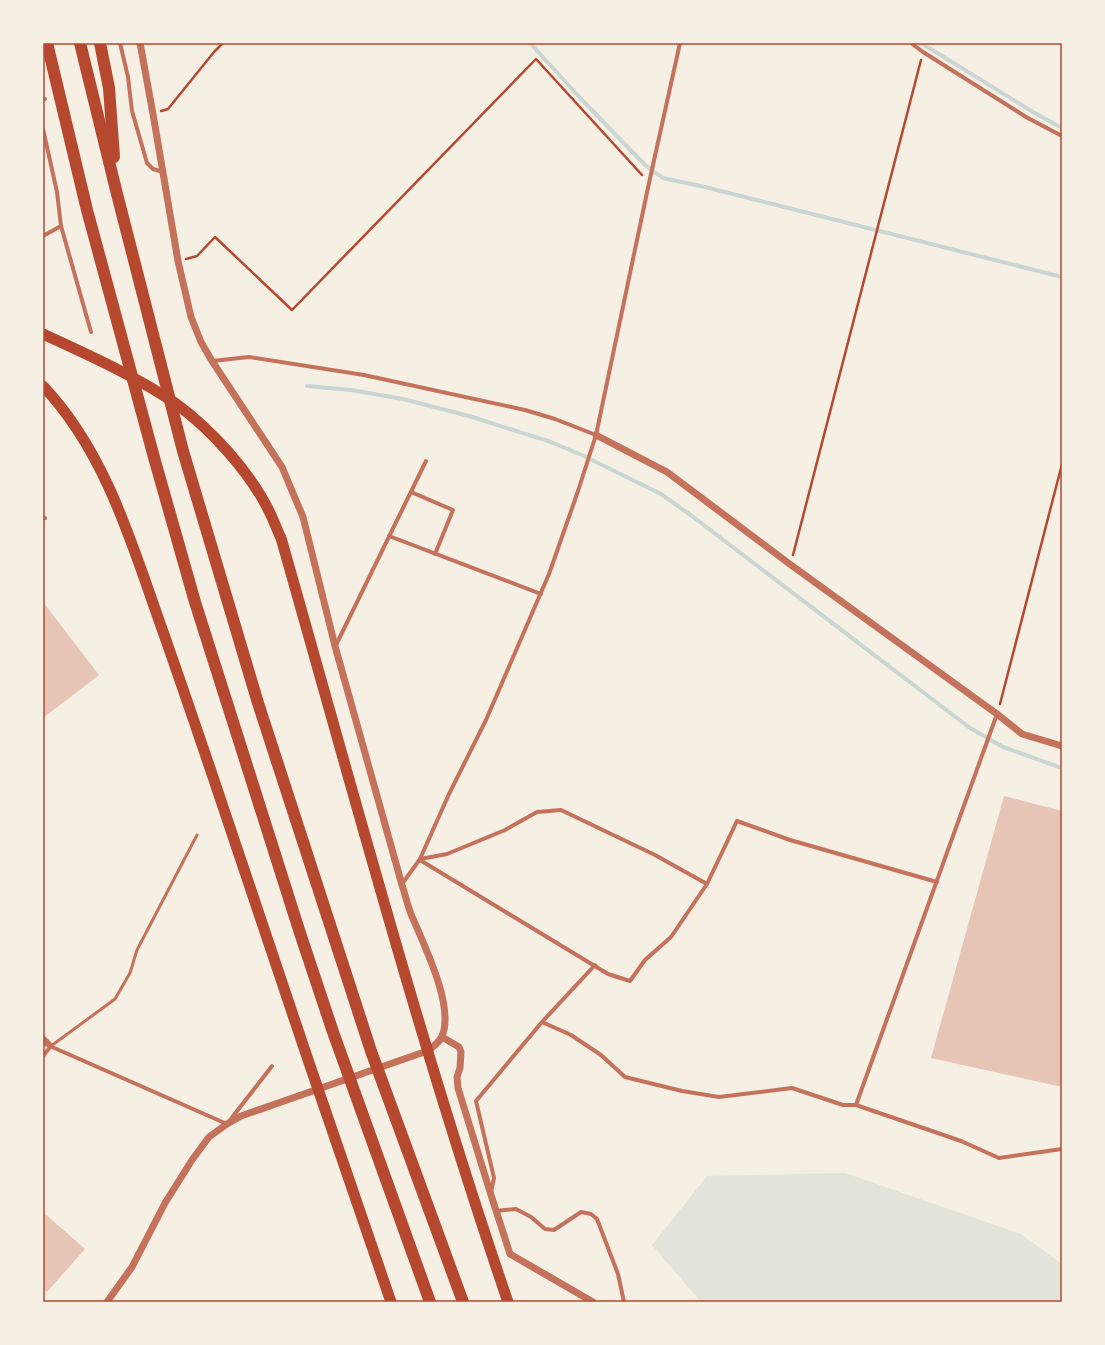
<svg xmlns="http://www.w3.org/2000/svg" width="1105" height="1345" font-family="Cabin,sans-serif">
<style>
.green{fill:#e2e4dc}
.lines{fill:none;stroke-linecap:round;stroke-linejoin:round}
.stream{stroke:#c9d6d2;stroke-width:4}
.building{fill:#e6c5b7}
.path{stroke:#b5482f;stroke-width:2.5}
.service{stroke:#c5725c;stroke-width:3}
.minor{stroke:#c5725c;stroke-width:4}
.tertiary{stroke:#c5725c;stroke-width:7}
.trunk{stroke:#b5482f;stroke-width:11}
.motorway{stroke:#b5482f;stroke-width:12}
.neatline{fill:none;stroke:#b5482f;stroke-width:1.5}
</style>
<rect width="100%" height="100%" fill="#f6efe4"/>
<!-- green -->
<polygon class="green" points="845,1173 1021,1234 1062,1264 1062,1302 701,1302 652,1245 707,1176"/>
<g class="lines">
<!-- stream -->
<g class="stream">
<polyline points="530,43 583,101 645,165 663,178 705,187 1062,277"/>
<polyline points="921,43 1033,112 1062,128"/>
<polyline points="307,386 351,390 403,399 469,416 551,442 584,456 661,494 692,516 970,728 1003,747 1062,768"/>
</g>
</g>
<!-- building -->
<g class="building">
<polygon points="43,602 99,675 43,718"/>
<polygon points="1004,796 1062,811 1062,1087 931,1058"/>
<polygon points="43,1212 85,1249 47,1292 43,1288"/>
</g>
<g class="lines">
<!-- path -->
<g class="path">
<polyline points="161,111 168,109 214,52 223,43"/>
<polyline points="186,259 197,256 215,237 292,310 536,59 642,175"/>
<polyline points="793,555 921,60"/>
<polyline points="1000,704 1062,464"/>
</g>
<!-- service -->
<polyline class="service" points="51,1046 115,999 130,973 137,950 197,835"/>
<!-- minor -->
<g class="minor">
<polyline points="120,43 128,77 132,111 147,163 153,169 163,172"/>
<polyline points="911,43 923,52 1026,117 1062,136"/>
<polyline points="43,100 45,99"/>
<polyline points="43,129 57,192 61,226 91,332"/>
<polyline points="43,236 61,226"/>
<polyline points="212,361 249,357 364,375 525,410 555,419 596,435"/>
<polyline points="411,492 453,510 435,554"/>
<polyline points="43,517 45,518"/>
<polyline points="389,536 541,594"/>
<polyline points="336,645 426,461"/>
<polyline points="420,859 447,854 505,830 537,812 561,810 655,855 707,884 737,821 790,840 937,882"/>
<polyline points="420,860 608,974 630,981 645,960 671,937 707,884"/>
<polyline points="402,884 420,859 449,794 486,720 549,574 577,494 596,435 649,183 680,43"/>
<polyline points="542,1022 595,965"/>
<polyline points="43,1037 51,1045"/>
<polyline points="43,1043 227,1124 272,1066"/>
<polyline points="43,1056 51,1046"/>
<polyline points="856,1105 997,714"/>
<polyline points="491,1192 494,1178 476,1101 542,1022 571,1035 601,1055 625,1077 682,1091 719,1097 792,1088 843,1105 856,1105 961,1141 999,1158 1062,1149"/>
<polyline points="496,1211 516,1209 531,1217 545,1229 554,1230 581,1212 591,1214 597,1219 618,1274 624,1302"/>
</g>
<!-- tertiary -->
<g class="tertiary">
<polyline points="596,435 667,472 791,565 997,714 1022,734 1062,746"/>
<polyline points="442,1037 459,1047 461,1052 460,1068 457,1077 458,1088 491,1195 510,1254 593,1302"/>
<path d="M107,1302L132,1267L165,1203L192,1160L209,1137L227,1124L241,1116L427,1051C433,1047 439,1043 442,1036C455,1006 423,943 411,914C407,904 405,894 402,885L335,646L303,517L282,467L212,361L201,342L191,317L178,261L153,114L140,43"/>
</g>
<!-- trunk -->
<g class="trunk">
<path d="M43,334C88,355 134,375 175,403C211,429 251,473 270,513C274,521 277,530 281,538C354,794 422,1051 508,1302"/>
<path d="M43,386C101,447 128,531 155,609C175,665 194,721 213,777C272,953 330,1127 391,1302"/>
</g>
<!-- motorway -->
<g class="motorway">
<polyline points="47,43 87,210 155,461 195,602 300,933 333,1032 430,1302"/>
<polyline points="80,43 117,194 183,451 258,703 371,1051 463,1302"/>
<polyline points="100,43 109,88 114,157"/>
</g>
</g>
<!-- border -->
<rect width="1105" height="1345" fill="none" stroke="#f6efe4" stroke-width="88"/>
<rect x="44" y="44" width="1017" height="1257" class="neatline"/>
</svg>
